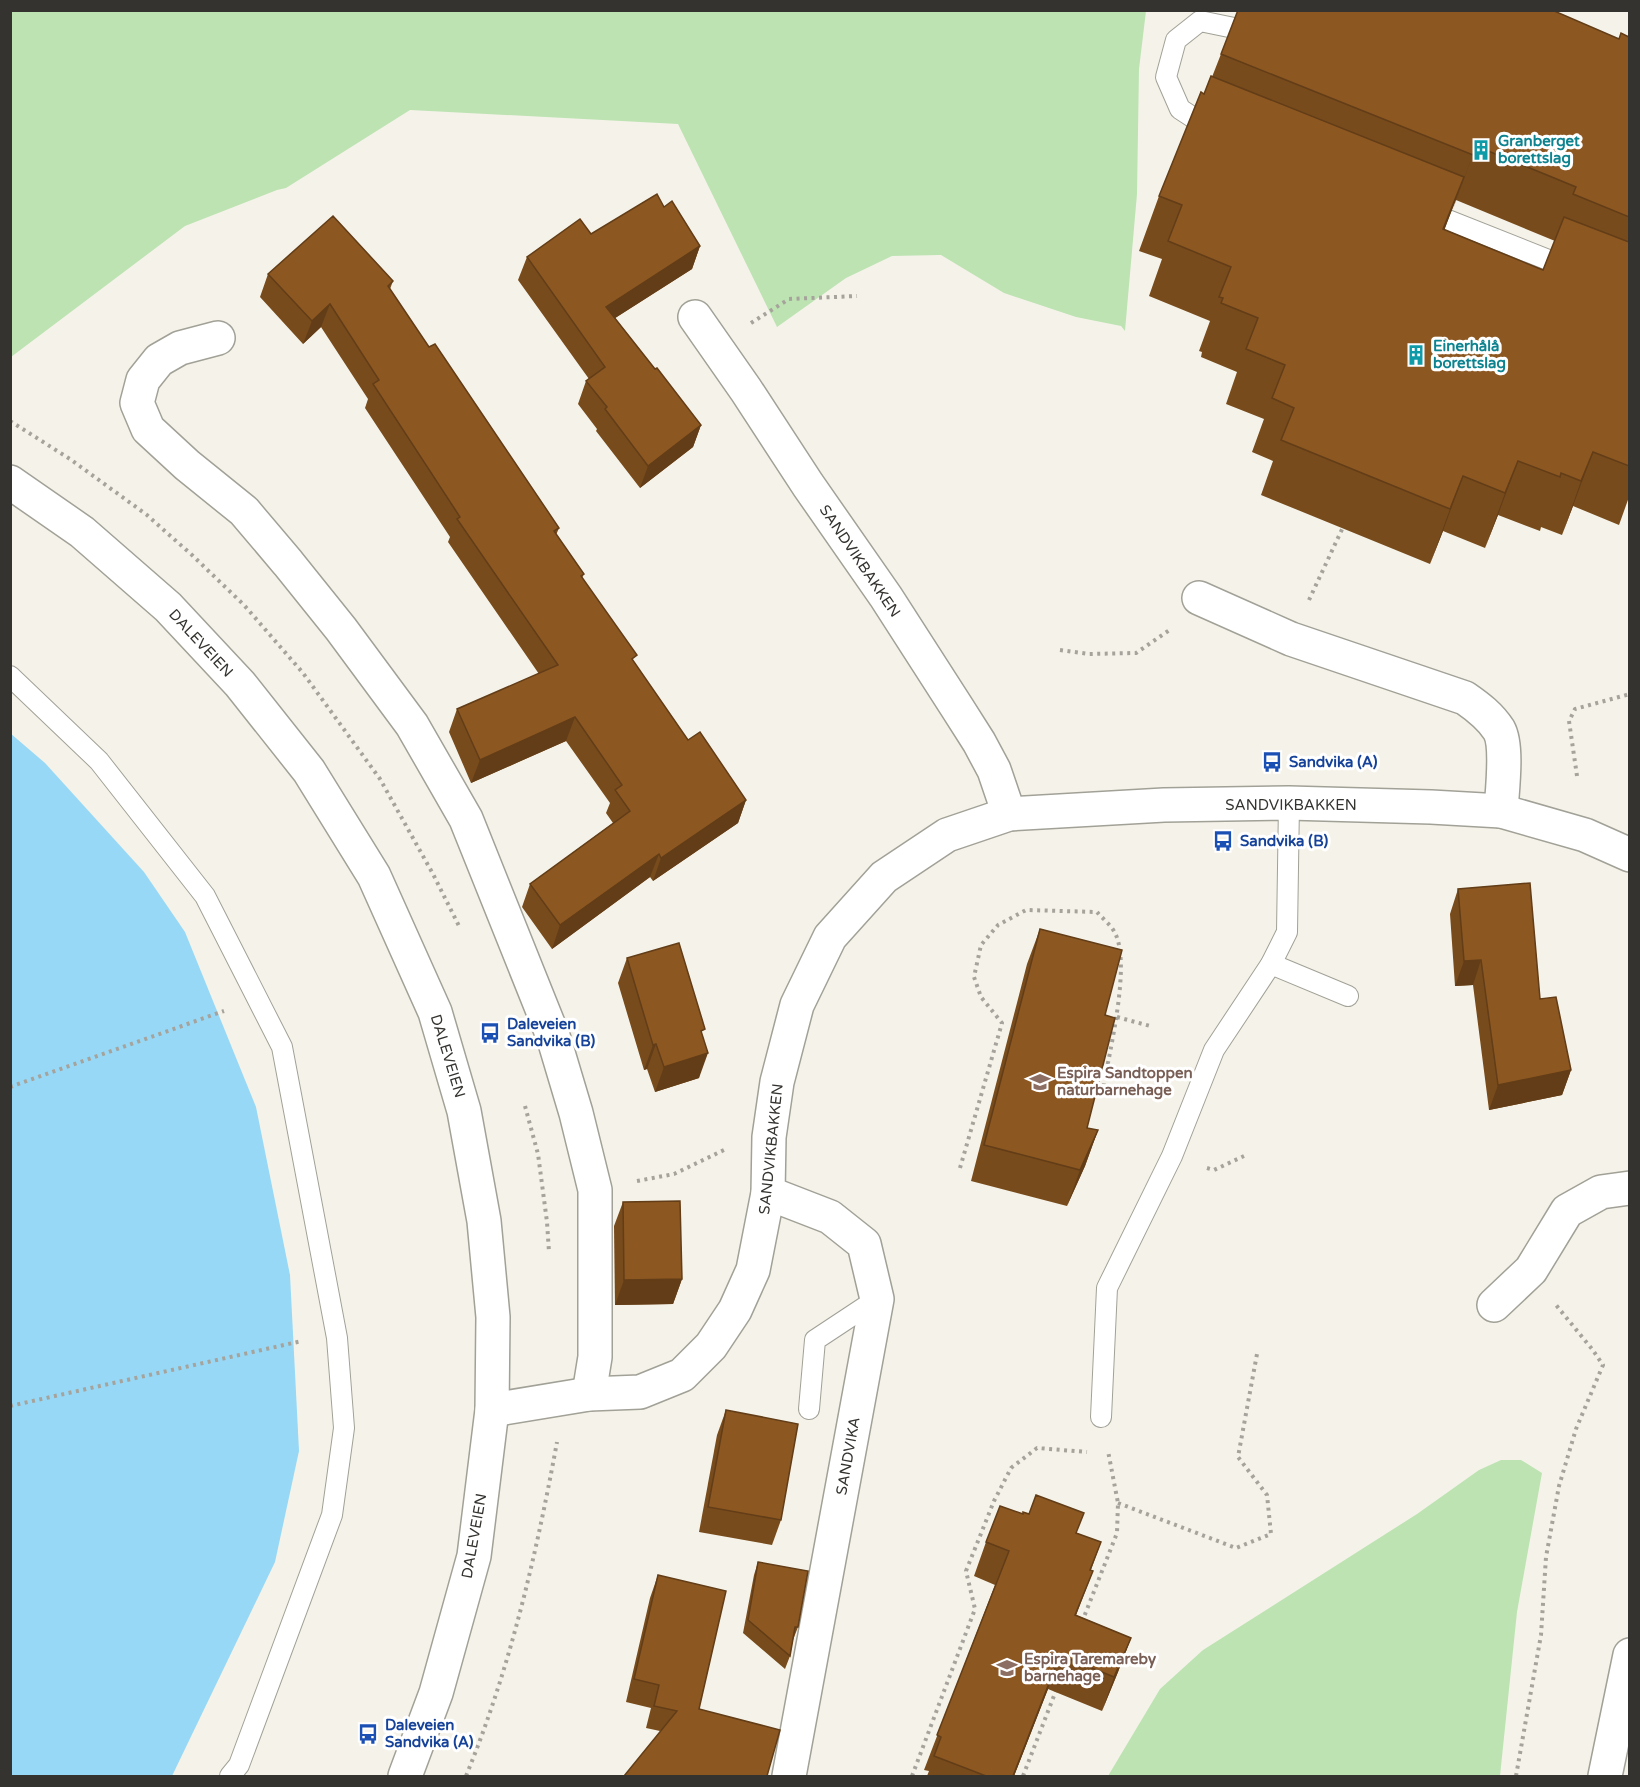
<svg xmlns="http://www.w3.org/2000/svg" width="1640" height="1787" font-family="'Varela Round',sans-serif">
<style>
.green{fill:#bde3b3}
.water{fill:#97d8f7}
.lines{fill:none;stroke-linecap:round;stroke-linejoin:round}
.lane-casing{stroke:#a2a197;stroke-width:22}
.street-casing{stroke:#a2a197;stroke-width:36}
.secondary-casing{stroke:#a2a197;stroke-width:36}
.path{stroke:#a5a39b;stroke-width:4;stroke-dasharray:3 4.5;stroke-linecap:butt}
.lane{stroke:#fff;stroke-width:20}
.street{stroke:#fff;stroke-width:33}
.secondary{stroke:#fff;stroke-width:33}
.wall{fill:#784b1c;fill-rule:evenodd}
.shaded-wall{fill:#623d17}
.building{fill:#8c5721;stroke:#623d17;stroke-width:1.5}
.labels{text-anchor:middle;stroke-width:6;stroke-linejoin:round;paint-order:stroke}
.culture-label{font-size:15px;font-weight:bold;fill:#0d838f;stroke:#fff;text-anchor:start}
.street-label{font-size:15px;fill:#34332f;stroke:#fff}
.transit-label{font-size:15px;font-weight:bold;fill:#164399;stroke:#fff;text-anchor:start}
.education-label{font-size:15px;font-weight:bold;fill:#785e54;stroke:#fff;text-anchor:start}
</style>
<rect width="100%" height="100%" fill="#f5f3e9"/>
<!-- green -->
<g class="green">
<polygon points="11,10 1146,11 1139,69 1137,194 1125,331 1121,326 1076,317 1004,293 941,255 892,256 846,278 777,327 678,124 410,110 286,188 277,190 185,226 11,357"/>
<polygon points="1501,1460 1521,1460 1542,1473 1517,1612 1500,1776 1108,1776 1160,1689 1203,1650 1417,1514 1479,1470"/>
</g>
<!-- water -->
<polygon class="water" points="10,733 45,763 144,872 185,932 256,1107 290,1275 299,1451 275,1562 172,1776 11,1776"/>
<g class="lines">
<!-- lane casing -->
<g class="lane-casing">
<g id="lane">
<polyline points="1214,127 1200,122 1180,109 1166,77 1176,40 1200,21 1234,28"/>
<polyline points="1425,211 1571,269"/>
<polyline points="10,676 99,761 205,896 282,1047 337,1338 344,1428 332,1515 239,1765 230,1776"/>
<polyline points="1271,964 1348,996"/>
<polyline points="809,1409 815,1340 877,1299"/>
<polyline points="1101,1417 1107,1288 1172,1156 1214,1050 1271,964 1287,932 1289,803"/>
</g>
</g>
<!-- street casing -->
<g class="street-casing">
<g id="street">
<polyline points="695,317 746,390 808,485 886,597 958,709 979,742 994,770 1009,814"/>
<polyline points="218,338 180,348 159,360 143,380 137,403 148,429 187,465 244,511 288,563 341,629 412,725 466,819 553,1036 576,1113 595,1190 595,1357 589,1394"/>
<path d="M1199,598L1291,639L1465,698C1478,707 1490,716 1499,730C1508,746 1502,792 1501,811"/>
<polyline points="768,1193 830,1217 864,1244 877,1299 789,1776"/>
<polyline points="1494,1305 1531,1270 1567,1211 1601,1192 1630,1188"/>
<polyline points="492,1410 589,1394 640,1392 682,1375 711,1346 735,1310 753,1270 768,1193 769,1137 777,1082 797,1005 830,937 884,877 947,835 1009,814 1164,805 1289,803 1431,807 1501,811 1585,835 1630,855"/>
<polyline points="1605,1776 1630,1655"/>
</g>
</g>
<!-- secondary casing -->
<g class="secondary-casing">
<polyline id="secondary" points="10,482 82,532 168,607 240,684 309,771 374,876 435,1012 464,1111 484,1221 493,1317 492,1410 474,1556 436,1693 405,1776"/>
</g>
<!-- path -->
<g class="path">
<polyline points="751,323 789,299 857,296"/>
<polyline points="10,421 70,459 147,515 193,556 244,605 303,673 380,779 433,874 460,928"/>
<polyline points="1309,600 1344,525"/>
<polyline points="1060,650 1089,654 1136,653 1171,629"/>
<polyline points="1577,776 1569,721 1575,709 1630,694"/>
<polyline points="1117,1017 1150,1026"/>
<polyline points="10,1087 224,1011"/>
<polyline points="525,1106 538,1154 547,1222 549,1252"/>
<path d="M960,1168L1002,1023L981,997L974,977L981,945L998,925L1026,910L1097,912C1102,918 1111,925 1115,933C1131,964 1110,1049 1104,1084"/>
<polyline points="1207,1168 1214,1170 1244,1156"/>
<polyline points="637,1181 674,1174 724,1150"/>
<polyline points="10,1406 302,1341"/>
<polyline points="1118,1503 1236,1548 1271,1534 1267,1495 1238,1457 1257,1354"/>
<polyline points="1082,1622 1117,1533 1118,1503 1108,1451"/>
<path d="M466,1776C510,1669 536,1556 557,1442"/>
<polyline points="912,1776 975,1609 966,1571 994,1501 1011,1468 1037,1448 1087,1452"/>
<polyline points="1023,1776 1057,1688"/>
<polyline points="1516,1776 1541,1635 1546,1557 1559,1486 1576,1429 1603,1365 1592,1349 1556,1305"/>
</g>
<!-- lane -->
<use href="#lane" class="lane"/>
<!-- street -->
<use href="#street" class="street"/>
<!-- secondary -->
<use href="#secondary" class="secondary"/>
</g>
<!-- wall -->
<g class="wall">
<path d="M1629,37V497L1619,525L1573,506L1562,535L1541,527L1540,531L1498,515L1485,548L1443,531L1430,564L1261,495L1273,461L1252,452L1264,419L1226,404L1237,372L1201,357L1202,352L1199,351L1210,321L1149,296L1162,259L1139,251L1159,196L1212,77L1221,54L1619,39ZM1456,200L1555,241L1543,270L1444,230Z"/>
<polygon points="664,207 700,246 692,269 615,318 655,369 701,425 693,447 640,488 596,431 597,429 578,404 586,381 589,379 518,280 527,257"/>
<polygon points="268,274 393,281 390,289 429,347 559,528 556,535 584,574 582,578 634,662 688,740 746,800 738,823 653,881 650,877 552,949 522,907 530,884 613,823 606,813 610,803 566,741 471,783 449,732 457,709 539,674 448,542 450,537 365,408 368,399 321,327 303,344 260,297"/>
<polygon points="1458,889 1540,999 1571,1070 1562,1095 1489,1110 1473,985 1455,986 1450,914"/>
<polygon points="1040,929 1105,1015 1087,1128 1098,1130 1085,1166 1067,1206 971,1181 1027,964"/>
<polygon points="627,958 703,1037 699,1078 655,1092 647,1069 644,1070 618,983"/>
<polygon points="623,1202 682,1279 673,1304 615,1305 614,1226"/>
<polygon points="726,1410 781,1520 772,1545 699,1532 717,1435"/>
<polygon points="1023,1514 1101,1542 1091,1570 1076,1615 1131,1638 1118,1672 1102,1711 1048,1689 1014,1776 927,1776 929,1771 924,1770 995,1585 974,1576 986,1542"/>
<polygon points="758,1562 798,1627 793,1640 790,1656 785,1669 743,1633 754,1575"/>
<polygon points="658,1575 699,1709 660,1731 646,1728 651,1708 626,1702 650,1598"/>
</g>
<!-- shaded-wall -->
<g class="shaded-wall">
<polygon points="1476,146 1456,200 1453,209"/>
<polygon points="1464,177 1444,231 1443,229"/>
<polygon points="700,246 692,269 598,329 606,307"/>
<polygon points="330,304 321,327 303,344 312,321"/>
<polygon points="701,425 693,447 640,488 648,466"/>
<polygon points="1593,452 1573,506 1562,535 1581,481"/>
<polygon points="1518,461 1498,515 1485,548 1505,493"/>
<polygon points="1463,476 1443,531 1430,564 1450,509"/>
<polygon points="575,717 566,741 471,783 480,760"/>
<polygon points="746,800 738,823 653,881 661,858"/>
<polygon points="659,854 650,877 552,949 560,925"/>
<polygon points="1481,960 1473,985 1455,986 1464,961"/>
<polygon points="656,1044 647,1069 644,1070 653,1045"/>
<polygon points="708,1053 699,1078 655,1092 664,1067"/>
<polygon points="1571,1070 1562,1095 1489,1110 1498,1085"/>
<polygon points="1098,1130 1085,1166 1067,1206 1080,1170"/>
<polygon points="682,1279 673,1304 615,1305 624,1280"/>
<polygon points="1093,1571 1080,1605 1063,1649 1075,1615"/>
<polygon points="1131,1638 1118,1672 1102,1711 1114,1677"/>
<polygon points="1060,1655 1048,1689 1014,1776 1013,1776"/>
</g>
<!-- building -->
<g class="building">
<polygon points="1238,10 1552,10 1619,39 1621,33 1629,37 1629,217 1573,194 1576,187 1476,146 1473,155 1221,54"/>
<polygon points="1211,76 1464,177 1443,229 1543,270 1564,217 1629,242 1629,466 1593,452 1581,481 1561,473 1560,477 1518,461 1505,493 1463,476 1450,509 1281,440 1294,408 1272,398 1285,365 1246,349 1258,318 1221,303 1223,298 1219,297 1231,267 1168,241 1182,205 1159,196 1201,92 1204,94"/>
<polygon points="657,194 664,207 672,201 700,246 606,307 655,369 657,368 701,425 648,466 605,409 607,407 586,381 605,367 527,257 580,219 591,234"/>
<polygon points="333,216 393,281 388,286 429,347 435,344 559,528 554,531 584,574 581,576 637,655 632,659 688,740 700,732 746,800 661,858 659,854 560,925 530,884 630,811 615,790 622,785 575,717 480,760 457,709 558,665 457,519 460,517 373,384 379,380 330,304 312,321 268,274"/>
<polygon points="1530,883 1540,999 1556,997 1571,1070 1498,1085 1481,960 1464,961 1458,889"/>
<polygon points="1040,929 1122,950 1105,1015 1115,1018 1087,1128 1098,1130 1080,1170 984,1145"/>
<polygon points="679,943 705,1029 701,1031 708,1053 664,1067 656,1044 653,1045 627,958"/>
<polygon points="680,1201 682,1279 624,1280 623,1202"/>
<polygon points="726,1410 798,1424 781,1520 708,1507"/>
<polygon points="1036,1495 1084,1513 1076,1533 1101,1542 1090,1570 1093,1571 1075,1615 1131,1638 1114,1677 1060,1655 1013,1776 986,1776 934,1756 941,1737 937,1735 1009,1551 986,1542 1000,1506 1023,1514 1023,1512 1029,1514"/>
<polygon points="758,1562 808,1571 798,1627 795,1627 790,1656 748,1620"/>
<polygon points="658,1575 726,1591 699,1709 780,1730 767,1776 624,1776 677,1711 654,1706 659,1685 634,1679"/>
</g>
<!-- icons -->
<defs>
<g id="building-bare" transform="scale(1.62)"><path d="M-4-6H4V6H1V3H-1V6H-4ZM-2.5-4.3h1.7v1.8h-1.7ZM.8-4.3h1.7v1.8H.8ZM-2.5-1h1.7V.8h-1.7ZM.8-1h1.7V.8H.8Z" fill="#0f9aa8" stroke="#fff" stroke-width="2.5" paint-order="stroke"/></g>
<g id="bus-bare" transform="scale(1.62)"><path d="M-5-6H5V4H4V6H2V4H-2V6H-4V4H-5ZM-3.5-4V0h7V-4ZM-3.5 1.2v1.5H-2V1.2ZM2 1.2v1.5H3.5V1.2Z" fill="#1a4fb4" stroke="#fff" stroke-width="2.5" paint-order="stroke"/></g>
<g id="school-bare" transform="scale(1.62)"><path d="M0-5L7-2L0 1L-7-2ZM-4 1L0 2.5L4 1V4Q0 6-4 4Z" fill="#8d6e63" stroke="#fff" stroke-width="2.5" paint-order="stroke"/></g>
</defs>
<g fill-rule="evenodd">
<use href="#building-bare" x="1481" y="150"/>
<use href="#building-bare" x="1416" y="355"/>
<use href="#bus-bare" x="1272" y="762"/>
<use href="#bus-bare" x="1223" y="841"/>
<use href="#bus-bare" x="490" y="1033"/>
<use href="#school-bare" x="1040" y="1082"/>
<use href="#school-bare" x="1007" y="1668"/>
<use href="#bus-bare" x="368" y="1734"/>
</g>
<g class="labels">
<!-- culture labels -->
<g class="culture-label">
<text x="1498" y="146">Granberget<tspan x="1498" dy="17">borettslag</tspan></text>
<text x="1433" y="351">Einerhålå<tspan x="1433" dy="17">borettslag</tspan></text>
</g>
<!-- street labels -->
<g class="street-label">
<text transform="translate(860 561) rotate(56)" y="5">SANDVIKBAKKEN</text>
<text transform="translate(201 643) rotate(47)" y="5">DALEVEIEN</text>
<text x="1291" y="810">SANDVIKBAKKEN</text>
<text transform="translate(448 1056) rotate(73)" y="5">DALEVEIEN</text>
<text transform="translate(771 1149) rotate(-84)" y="5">SANDVIKBAKKEN</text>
<text transform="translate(848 1456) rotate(-80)" y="5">SANDVIKA</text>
<text transform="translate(474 1536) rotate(-80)" y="5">DALEVEIEN</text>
</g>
<!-- transit labels -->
<g class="transit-label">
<text x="1289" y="767">Sandvika (A)</text>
<text x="1240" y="846">Sandvika (B)</text>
<text x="507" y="1029">Daleveien<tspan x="507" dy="17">Sandvika (B)</tspan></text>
<text x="385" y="1730">Daleveien<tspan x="385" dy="17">Sandvika (A)</tspan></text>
</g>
<!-- education labels -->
<g class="education-label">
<text x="1057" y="1078">Espira Sandtoppen<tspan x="1057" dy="17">naturbarnehage</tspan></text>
<text x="1024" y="1664">Espira Taremareby<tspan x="1024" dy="17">barnehage</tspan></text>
</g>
</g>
<!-- border -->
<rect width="1640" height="1787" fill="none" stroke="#34332f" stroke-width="24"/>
</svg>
